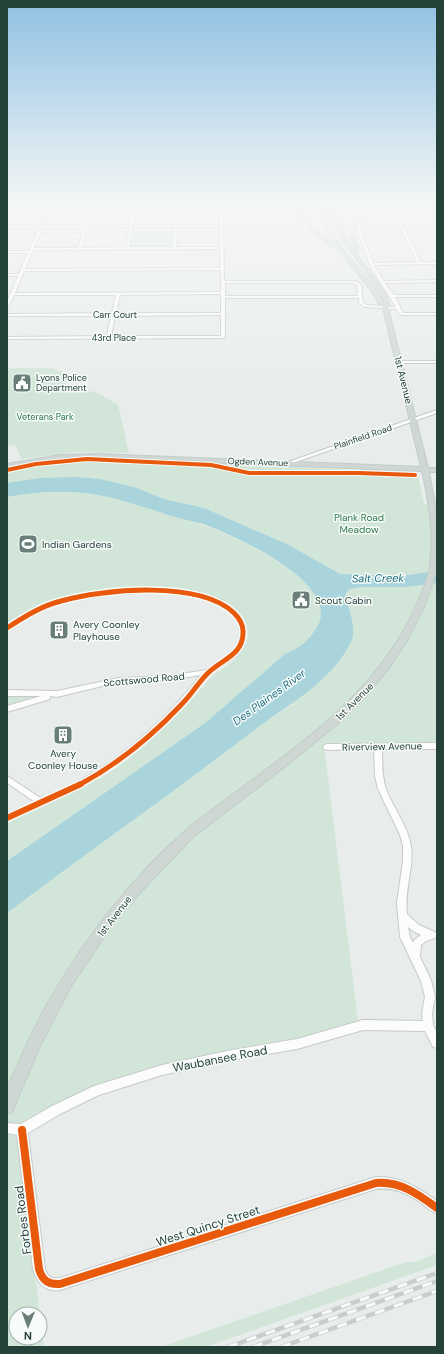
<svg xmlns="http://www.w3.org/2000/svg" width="444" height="1354" font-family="'DM Sans',sans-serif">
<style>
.green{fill:#d1e6d8}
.water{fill:#a9d4db}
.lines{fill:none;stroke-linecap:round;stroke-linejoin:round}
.minor-casing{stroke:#c5cac8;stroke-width:2}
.major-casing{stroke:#c3ccc9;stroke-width:2}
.minor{fill:#fcfcfc;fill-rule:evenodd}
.major{fill:#cfd7d5;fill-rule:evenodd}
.rail-casing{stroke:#c9cdcc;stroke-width:4.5}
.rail{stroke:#f7fbf9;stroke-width:3;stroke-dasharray:10;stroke-linecap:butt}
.major-bridge-casing{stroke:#c3ccc9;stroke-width:5.5;stroke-linecap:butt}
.major-bridge{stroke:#cfd7d5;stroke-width:4.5}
.cycleway-far3-casing{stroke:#f7fbf9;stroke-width:6}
.cycleway-far2-casing{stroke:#f7fbf9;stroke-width:8}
.cycleway-far1-casing{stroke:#f7fbf9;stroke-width:9}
.cycleway-casing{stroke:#f7fbf9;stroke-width:10}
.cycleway-far3{stroke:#e8590c;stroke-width:4}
.cycleway-far2{stroke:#e8590c;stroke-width:5}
.cycleway-far1{stroke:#e8590c;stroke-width:6}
.cycleway{stroke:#e8590c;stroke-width:8}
.labels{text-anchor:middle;stroke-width:3;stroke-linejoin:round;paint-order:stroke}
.far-street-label{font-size:9px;fill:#24423a;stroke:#f7fbf9}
.far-poi-label{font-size:9px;fill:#24423a;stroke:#f7fbf9;text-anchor:start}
.far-park-label{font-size:9px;fill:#2d7a4b;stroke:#f7fbf9}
.street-label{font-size:10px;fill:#24423a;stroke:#f7fbf9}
.park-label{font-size:10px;fill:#2d7a4b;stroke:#f7fbf9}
.poi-label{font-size:10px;fill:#24423a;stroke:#f7fbf9;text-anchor:start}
.water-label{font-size:11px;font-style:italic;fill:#1c6f80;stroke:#f7fbf9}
.near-street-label{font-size:12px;fill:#24423a;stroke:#f7fbf9}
</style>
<rect width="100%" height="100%" fill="#e8edeb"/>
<!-- green -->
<g class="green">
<polygon points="134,232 172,232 171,247 132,247"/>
<polygon points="7,368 51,368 69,375 65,386 98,393 118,405 129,453 76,452 21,459 16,445 7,446"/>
<polygon points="77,458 209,463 412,473 418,476 424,504 437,504 437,571 400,576 340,574 289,545 204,508 164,499 134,487 100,479 78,477 7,483 7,469 40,462"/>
<path d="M62,491C79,492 96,494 113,498C128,501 144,507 159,512C173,517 188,520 203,525C233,535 324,577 321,613C320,634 302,647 285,654L205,723L7,861V824C31,808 58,801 83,788C131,763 172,723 207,682C217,670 237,663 244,648C250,637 249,623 240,614C232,605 222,598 211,595C173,584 111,588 72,596C48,601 28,614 7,626V497L31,493Z"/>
<polygon points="437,583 437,744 324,745 358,1021 302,1038 194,1058 133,1073 81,1092 25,1120 18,1143 40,1314 16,1314 16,1338 40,1338 40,1315 44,1347 7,1347 7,912 216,760 257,728 291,705 353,630 345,595 349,589 362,587 406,587"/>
<polygon points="7,695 29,696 30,697 28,700 7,706"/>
<polygon points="437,1253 437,1265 206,1347 161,1347 406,1262 416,1262"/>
</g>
<!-- water -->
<path class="water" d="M78,477L100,479L134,487L164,499L204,508L289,545L340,574L400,576L437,571V583L406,587H362L349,589L345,595C349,608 357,630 351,642C331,682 289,704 256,729C174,792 89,851 7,913V861L205,723L285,654C300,648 311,639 318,625C340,582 233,535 203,524C188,520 173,517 159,512C137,505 114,497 92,494C63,490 35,492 7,497V483L40,478Z"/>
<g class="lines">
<!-- minor casing -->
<g class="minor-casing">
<g id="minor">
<path d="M49,206H52L41,230H84L89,212L91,211L93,212L87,230L129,229L132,212L134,211L136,212L132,229H174L175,212L177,211L179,212L177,229H220L219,213L223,206H225L223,213L224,281H354L361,284L363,303L366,305L396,307L371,268L361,240L357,236L342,227L349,218V206H352L353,218L346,227L359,234L354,206H357L362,231L373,263L417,262L392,210L395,209L421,262H437V264L374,265L384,281L437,280V282L385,283L394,295H437V297H395L403,313H437V315H401L399,314L397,309L365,307L359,303V298H225V313L226,314L225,315V337L223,338L7,339V337L107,336L111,316H7V314L112,313L116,295H14L9,306L7,307V301L18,276H7V274H19L28,253H7V251H29L37,232H7V230H38ZM129,231L126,247L81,248L86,232ZM132,231H174L172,247H129ZM177,231H220V247H176ZM41,232H83L78,248H34ZM220,249V268L25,269L33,250ZM221,270V292L15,293L24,271ZM225,283H353L357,285L358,296H225ZM221,294V313H116L120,295ZM221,315V336H111L115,316Z"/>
<rect x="398" y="361" width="39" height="2"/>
<polygon points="437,410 437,413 290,464 286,464 285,463"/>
<path d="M158,588L199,592L222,600L239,614L245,624L246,633L243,647L237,656L210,674L181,708L166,724L132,753L96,779L76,790L7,821V814L35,802L7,783V776L42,799C105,773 159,728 201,675L169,680L119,682L57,697L50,696V699L7,712V706L41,696H7V690L57,691L119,678L169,676L206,670L233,652L238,645L240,633L239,624L234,616L218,602L198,596L158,592L110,595L65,602L40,611L7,630V625L36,609L64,598L110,591Z"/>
<path d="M437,743V749H382C382,763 382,777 386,789C393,808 408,826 411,846C414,868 404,891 407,914L419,925L435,932L437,935L435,938L426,941L421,945L420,957L431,980L435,997L432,1013L433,1025L437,1033V1048L433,1047L425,1031L363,1030L297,1049L232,1060L162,1075L99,1095L60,1114L28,1133L45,1269C47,1277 52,1279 60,1278L376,1177C400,1176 419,1188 437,1201V1214C431,1211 426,1207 421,1203C407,1193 394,1187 376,1189L60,1290C45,1292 37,1283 33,1269L17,1135L7,1133V1123L21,1124L52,1106L94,1086L162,1065L232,1050L297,1039L363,1020L423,1021L422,1013L425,997L421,981L400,937L398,915L397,903L403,861V846L400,835L378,789L375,776L374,749L327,750L324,749L323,747L324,745L327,744ZM408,927L413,931L421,935L414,940L413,943L410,937Z"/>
</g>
</g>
<!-- major casing -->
<g class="major-casing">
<g id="major">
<path d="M297,206H301L302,210H437V212H303L310,224L335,244L325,226L321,215L324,214L329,226L340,246L377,291L384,304L381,292L343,241L330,215L333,214L347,241L385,292L390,306L388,308L428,468H437V472H429L437,515V569L425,605L408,639L389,668L367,695L342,720L287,765L193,837L132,901L110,928L71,986L39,1048L12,1112L7,1114C7,1106 6,1097 7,1090C10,1080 16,1069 20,1060C29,1039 39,1018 51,998C86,937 131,879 184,832C201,817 221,804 239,790C305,741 374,692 411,617C419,600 428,582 430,564C434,533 429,502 422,471L97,458L60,459L7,468V464L60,455L97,454L421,467L383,308L378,302L373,293L337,247L333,248L307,226L299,213H7V211L298,210Z"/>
<polygon points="357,222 359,223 354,237 360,250 358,251 356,250 350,237 355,223"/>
</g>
</g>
<!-- minor -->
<use href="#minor" class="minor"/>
<!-- major -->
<use href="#major" class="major"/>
<!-- rail casing -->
<g class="rail-casing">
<g id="rail">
<polyline points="228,1347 437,1273"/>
<polyline points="253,1347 437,1281"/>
<polyline points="281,1347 437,1291"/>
</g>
</g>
<!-- rail -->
<use href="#rail" class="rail"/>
<!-- major-bridge casing -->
<g class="major-bridge-casing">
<g id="major-bridge">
<polyline points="320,208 323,215"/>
<polyline points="329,208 332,215"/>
</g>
</g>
<!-- major-bridge -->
<use href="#major-bridge" class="major-bridge"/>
<!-- cycleway-far3 casing -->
<g class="cycleway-far3-casing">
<polyline id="cycleway-far3" points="7,470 36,464 87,459 211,465 249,473 359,473 415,475"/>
</g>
<!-- cycleway-far2 casing -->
<g class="cycleway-far2-casing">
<path id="cycleway-far2" d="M7,628C24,617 41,606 61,601C103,589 200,580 234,613C239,618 243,623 243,631C244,655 222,659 208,673C198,683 191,695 181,705C151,737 118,764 79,785"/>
</g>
<!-- cycleway-far1 casing -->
<g class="cycleway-far1-casing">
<polyline id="cycleway-far1" points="7,818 81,784"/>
</g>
<!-- cycleway casing -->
<g class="cycleway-casing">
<path id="cycleway" d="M22,1130L39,1269C42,1280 48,1285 60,1284L376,1183C400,1181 418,1194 437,1208"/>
</g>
<!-- cycleway-far3 -->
<use href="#cycleway-far3" class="cycleway-far3"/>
<!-- cycleway-far2 -->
<use href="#cycleway-far2" class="cycleway-far2"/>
<!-- cycleway-far1 -->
<use href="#cycleway-far1" class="cycleway-far1"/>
<!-- cycleway -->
<use href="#cycleway" class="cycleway"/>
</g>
<!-- sky -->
<linearGradient id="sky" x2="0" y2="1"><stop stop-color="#8fc1e3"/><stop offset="0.52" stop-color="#f5f7f6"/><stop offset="1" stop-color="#f5f7f6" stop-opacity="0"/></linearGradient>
<rect width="444" height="395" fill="url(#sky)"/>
<!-- icons -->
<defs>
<g id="civic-square" transform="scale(1)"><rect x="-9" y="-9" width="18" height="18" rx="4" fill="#697e78" stroke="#f7fbf9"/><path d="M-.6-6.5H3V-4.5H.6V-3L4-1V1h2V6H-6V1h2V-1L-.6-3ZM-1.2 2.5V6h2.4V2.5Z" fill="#fff"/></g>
<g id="stadium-square" transform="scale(1)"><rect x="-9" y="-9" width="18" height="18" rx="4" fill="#697e78" stroke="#f7fbf9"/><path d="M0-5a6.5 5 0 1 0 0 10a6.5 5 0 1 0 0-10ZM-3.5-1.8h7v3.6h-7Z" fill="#fff"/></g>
<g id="building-square" transform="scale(1)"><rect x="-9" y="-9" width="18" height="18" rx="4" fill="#697e78" stroke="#f7fbf9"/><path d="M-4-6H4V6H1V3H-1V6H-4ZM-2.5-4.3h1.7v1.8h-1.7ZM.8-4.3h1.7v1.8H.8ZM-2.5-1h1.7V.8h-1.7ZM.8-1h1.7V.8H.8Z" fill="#fff"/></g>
</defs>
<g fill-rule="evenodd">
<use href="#civic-square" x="22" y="383"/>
<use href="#stadium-square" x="28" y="544"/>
<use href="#civic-square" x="301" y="600"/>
<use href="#building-square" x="59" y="630"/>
<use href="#building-square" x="63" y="735"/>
</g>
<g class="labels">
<!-- far-street labels -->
<g class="far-street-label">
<text x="115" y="318">Carr Court</text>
<text x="114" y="341">43rd Place</text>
<text transform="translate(363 437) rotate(-19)" y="3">Plainfield Road</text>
<text transform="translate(258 462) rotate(2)" y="3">Ogden Avenue</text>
</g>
<!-- far-poi labels -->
<g class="far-poi-label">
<text x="36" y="381">Lyons Police<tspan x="36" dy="10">Department</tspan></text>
</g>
<!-- far-park labels -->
<g class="far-park-label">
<text x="45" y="420">Veterans Park</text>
</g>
<!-- street labels -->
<g class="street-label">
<text transform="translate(404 380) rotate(76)" y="4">1st Avenue</text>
<text transform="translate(144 679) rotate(-5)" y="4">Scottswood Road</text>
<text transform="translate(354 701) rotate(-45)" y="4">1st Avenue</text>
<text transform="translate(382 746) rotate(-1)" y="4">Riverview Avenue</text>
<text transform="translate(114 916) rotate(-52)" y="4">1st Avenue</text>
</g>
<!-- park labels -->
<g class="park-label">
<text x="359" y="521">Plank Road<tspan x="359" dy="12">Meadow</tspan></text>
</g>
<!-- poi labels -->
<g class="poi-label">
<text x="42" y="548">Indian Gardens</text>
<text x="315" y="604">Scout Cabin</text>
<text x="73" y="628">Avery Coonley<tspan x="73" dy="12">Playhouse</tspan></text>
<text x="63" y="757" text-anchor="middle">Avery<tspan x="63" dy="12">Coonley House</tspan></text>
</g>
<!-- water labels -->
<g class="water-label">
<text transform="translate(378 578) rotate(-1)" y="4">Salt Creek</text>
<text transform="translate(269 697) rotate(-36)" y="4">Des Plaines River</text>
</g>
<!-- near-street labels -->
<g class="near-street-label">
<text transform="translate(220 1059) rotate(-11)" y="4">Waubansee Road</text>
<text transform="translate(23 1220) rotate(-97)" y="4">Forbes Road</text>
<text transform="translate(208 1226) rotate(-18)" y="4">West Quincy Street</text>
</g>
</g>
<!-- border -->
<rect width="444" height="1354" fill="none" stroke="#24423a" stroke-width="16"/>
<!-- north arrow -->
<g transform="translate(28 1326) rotate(181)"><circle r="19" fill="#f7fbf9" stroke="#a3b1ad"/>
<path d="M0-3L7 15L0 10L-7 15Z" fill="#697e78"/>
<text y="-6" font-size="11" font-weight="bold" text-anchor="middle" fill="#24423a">N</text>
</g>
</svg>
